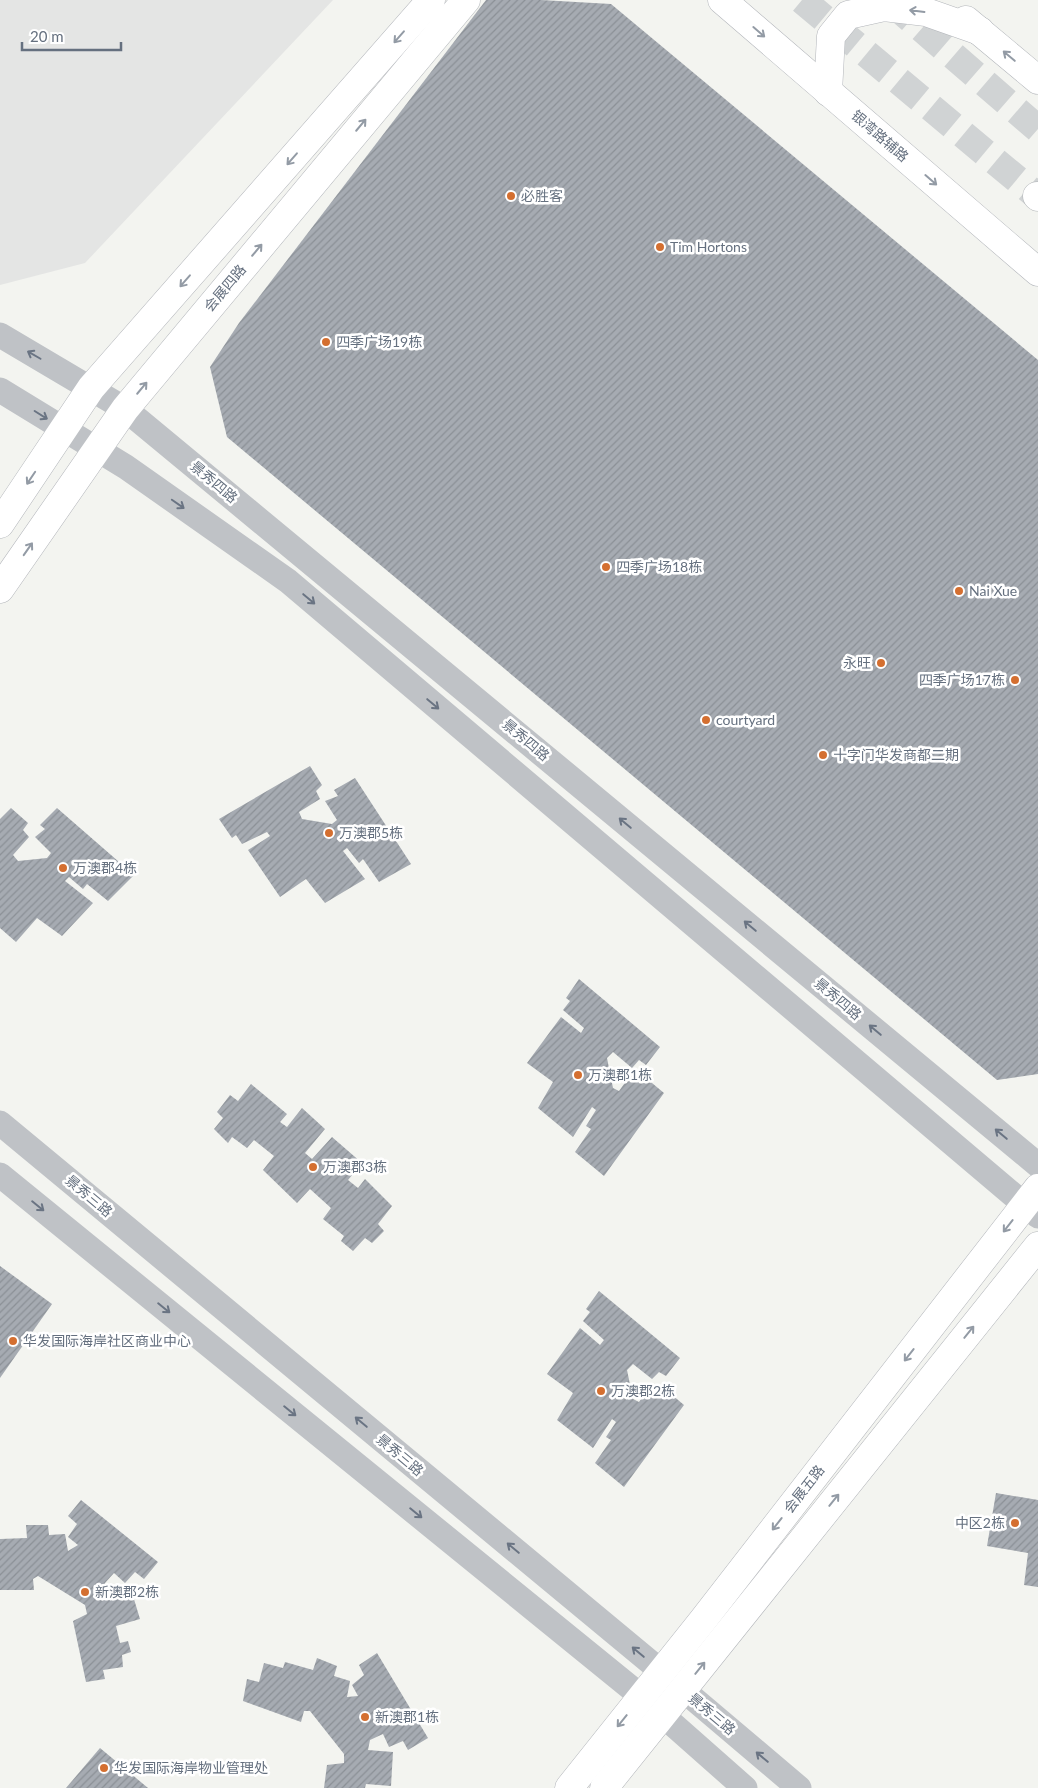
<svg xmlns="http://www.w3.org/2000/svg" width="1038" height="1788" font-family="Lato,'Noto Sans SC',sans-serif">
<style>
.built{fill:#e4e5e4}
.building{fill:url(#building-hatch)}
.lines{fill:none;stroke-linecap:round;stroke-linejoin:round}
.highway-tunnel{stroke:#d0d3d4;stroke-width:28;stroke-dasharray:28 14;stroke-linecap:butt}
.secondary-casing{stroke:#b2b5ba;stroke-width:29}
.highway-casing{stroke:#b2b5b8;stroke-width:29}
.street{stroke:#bfc2c6;stroke-width:25}
.secondary{stroke:#fff;stroke-width:28}
.highway{stroke:#fff;stroke-width:28}
.oneway{stroke:#939ba5}
.oneway2{stroke:#6a7483}
.poi-dot{fill:#d46f30;stroke:#fff;stroke-width:2}
.labels{text-anchor:middle;stroke-width:5;stroke-linejoin:round;paint-order:stroke}
.street-label{font-size:14px;fill:#65707f;stroke:#fff}
.poi-label{font-size:14px;fill:#65707f;stroke:#fff;text-anchor:start}
</style>
<defs>
<pattern id="building-hatch" width="6" height="6" patternUnits="userSpaceOnUse" patternTransform="scale(1.25)"><rect width="6" height="6" fill="#a6abb2"/><path d="M-1 1l2-2M0 6l6-6M5 7l2-2" fill="none" stroke="#8b9096"/></pattern>
</defs>
<rect width="100%" height="100%" fill="#f3f4f0"/>
<!-- built -->
<polygon class="built" points="0,0 333,0 85,263 0,285"/>
<!-- building -->
<g class="building">
<polygon points="486,0 541,0 611,4 1038,360 1038,1074 997,1080 227,437 210,367 239,323"/>
<polygon points="310,766 322,785 316,791 320,799 299,812 302,819 332,824 337,820 325,801 338,796 334,790 355,778 411,864 379,882 363,859 359,863 347,848 343,851 365,879 325,903 306,879 280,897 248,850 270,836 267,832 242,844 236,835 232,838 219,819"/>
<polygon points="11,808 28,823 23,830 29,837 13,855 18,861 47,858 51,853 35,837 45,829 40,825 57,808 134,875 108,901 87,884 83,889 69,877 65,881 93,903 62,936 37,918 16,942 0,928 0,819"/>
<polygon points="579,979 660,1047 646,1065 639,1060 632,1068 613,1052 607,1058 613,1088 619,1091 632,1073 642,1083 646,1078 664,1093 604,1176 575,1152 591,1129 586,1126 596,1110 592,1107 573,1137 538,1108 553,1082 527,1063 561,1017 581,1033 584,1028 563,1010 570,1001 566,998"/>
<polygon points="251,1084 287,1114 280,1122 287,1127 302,1108 325,1129 305,1153 312,1159 332,1137 362,1163 348,1180 358,1188 365,1179 392,1206 378,1224 384,1231 372,1243 365,1238 353,1251 341,1241 344,1236 323,1219 331,1208 310,1189 297,1203 263,1170 274,1156 254,1140 247,1148 232,1137 228,1143 214,1129 223,1118 217,1112 230,1095 238,1101"/>
<polygon points="0,1266 52,1304 0,1378"/>
<polygon points="599,1291 680,1358 666,1376 659,1372 652,1379 633,1364 627,1370 633,1399 639,1402 652,1385 662,1395 665,1389 684,1405 624,1487 595,1463 611,1440 606,1437 616,1422 612,1419 593,1448 557,1420 573,1393 547,1374 580,1328 600,1345 604,1340 583,1321 590,1312 586,1309"/>
<polygon points="996,1493 1038,1500 1038,1587 1024,1585 1028,1553 987,1546"/>
<polygon points="81,1500 158,1562 144,1579 135,1572 125,1583 114,1573 105,1583 106,1594 130,1586 140,1619 116,1626 120,1643 128,1641 131,1652 122,1655 123,1667 103,1670 105,1679 86,1682 73,1621 87,1614 85,1605 38,1576 33,1579 34,1590 0,1590 0,1539 27,1538 26,1525 48,1525 49,1535 65,1534 68,1551 78,1545 68,1537 77,1524 68,1516"/>
<polygon points="377,1653 428,1738 408,1750 403,1741 389,1747 383,1734 370,1740 368,1750 393,1752 391,1786 366,1784 365,1788 324,1788 327,1765 344,1763 344,1754 310,1711 304,1711 301,1722 243,1701 247,1679 259,1682 264,1663 283,1668 285,1662 313,1670 317,1658 337,1666 334,1676 350,1681 347,1697 358,1696 352,1685 364,1675 359,1665"/>
<polygon points="100,1748 148,1788 66,1788"/>
</g>
<g class="lines">
<!-- highway-tunnel -->
<g class="highway-tunnel">
<polyline points="802,0 1037,196"/>
<polyline points="890,1 1038,129"/>
</g>
<!-- secondary casing -->
<g class="secondary-casing">
<g id="secondary">
<polyline points="722,0 1038,272"/>
<polyline points="966,20 1038,80"/>
<polyline points="828,92 831,36 848,15 884,7 926,12 980,31"/>
<polyline points="0,524 91,388 431,0"/>
<polyline points="0,589 125,409 466,0"/>
<polyline points="569,1788 703,1620 1038,1188"/>
<polyline points="604,1788 1038,1246"/>
</g>
</g>
<!-- highway casing -->
<g class="highway-casing">
<polyline id="highway" points="1037,196 1038,197"/>
</g>
<!-- street -->
<g class="street">
<polyline points="0,335 125,409 1038,1165"/>
<polyline points="0,390 126,467 288,581 1038,1216"/>
<polyline points="0,1123 662,1672 799,1788"/>
<polyline points="0,1175 642,1697 745,1788"/>
</g>
<!-- secondary -->
<use href="#secondary" class="secondary"/>
<!-- highway -->
<use href="#highway" class="highway"/>
</g>
<!-- one-way arrows -->
<defs><path id="oneway-shaft" d="M-6 0H5M1.5-3L5.5 0L1.5 3" fill="none" stroke-width="1.6" stroke-linecap="round" stroke-linejoin="round" transform="scale(1.25)"/></defs>
<g class="oneway">
<use href="#oneway-shaft" transform="translate(917 11) rotate(-173)"/>
<use href="#oneway-shaft" transform="translate(759 32) rotate(41)"/>
<use href="#oneway-shaft" transform="translate(399 37) rotate(131)"/>
<use href="#oneway-shaft" transform="translate(1009 56) rotate(-140)"/>
<use href="#oneway-shaft" transform="translate(361 125) rotate(-50)"/>
<use href="#oneway-shaft" transform="translate(292 159) rotate(131)"/>
<use href="#oneway-shaft" transform="translate(931 180) rotate(41)"/>
<use href="#oneway-shaft" transform="translate(257 250) rotate(-50)"/>
<use href="#oneway-shaft" transform="translate(185 281) rotate(131)"/>
<use href="#oneway-shaft" transform="translate(142 388) rotate(-50)"/>
<use href="#oneway-shaft" transform="translate(31 478) rotate(124)"/>
<use href="#oneway-shaft" transform="translate(28 549) rotate(-55)"/>
<use href="#oneway-shaft" transform="translate(1008 1226) rotate(128)"/>
<use href="#oneway-shaft" transform="translate(969 1332) rotate(-51)"/>
<use href="#oneway-shaft" transform="translate(909 1355) rotate(128)"/>
<use href="#oneway-shaft" transform="translate(834 1500) rotate(-51)"/>
<use href="#oneway-shaft" transform="translate(777 1524) rotate(128)"/>
<use href="#oneway-shaft" transform="translate(700 1668) rotate(-51)"/>
<use href="#oneway-shaft" transform="translate(622 1721) rotate(129)"/>
</g>
<g class="oneway2">
<use href="#oneway-shaft" transform="translate(34 355) rotate(-150)"/>
<use href="#oneway-shaft" transform="translate(41 415) rotate(32)"/>
<use href="#oneway-shaft" transform="translate(178 504) rotate(35)"/>
<use href="#oneway-shaft" transform="translate(309 599) rotate(40)"/>
<use href="#oneway-shaft" transform="translate(433 704) rotate(40)"/>
<use href="#oneway-shaft" transform="translate(625 823) rotate(-140)"/>
<use href="#oneway-shaft" transform="translate(750 926) rotate(-140)"/>
<use href="#oneway-shaft" transform="translate(875 1030) rotate(-140)"/>
<use href="#oneway-shaft" transform="translate(1001 1134) rotate(-140)"/>
<use href="#oneway-shaft" transform="translate(38 1206) rotate(39)"/>
<use href="#oneway-shaft" transform="translate(164 1308) rotate(39)"/>
<use href="#oneway-shaft" transform="translate(290 1411) rotate(39)"/>
<use href="#oneway-shaft" transform="translate(361 1422) rotate(-140)"/>
<use href="#oneway-shaft" transform="translate(416 1513) rotate(39)"/>
<use href="#oneway-shaft" transform="translate(513 1548) rotate(-140)"/>
<use href="#oneway-shaft" transform="translate(638 1652) rotate(-140)"/>
<use href="#oneway-shaft" transform="translate(762 1757) rotate(-140)"/>
</g>
<!-- markers -->
<g class="poi-dot">
<circle cx="511" cy="196" r="5"/>
<circle cx="660" cy="247" r="5"/>
<circle cx="326" cy="342" r="5"/>
<circle cx="606" cy="567" r="5"/>
<circle cx="959" cy="591" r="5"/>
<circle cx="881" cy="663" r="5"/>
<circle cx="1015" cy="680" r="5"/>
<circle cx="706" cy="720" r="5"/>
<circle cx="823" cy="755" r="5"/>
<circle cx="329" cy="833" r="5"/>
<circle cx="63" cy="868" r="5"/>
<circle cx="578" cy="1075" r="5"/>
<circle cx="313" cy="1167" r="5"/>
<circle cx="13" cy="1341" r="5"/>
<circle cx="601" cy="1391" r="5"/>
<circle cx="1015" cy="1523" r="5"/>
<circle cx="85" cy="1592" r="5"/>
<circle cx="365" cy="1717" r="5"/>
<circle cx="104" cy="1768" r="5"/>
</g>
<g class="labels">
<!-- street labels -->
<g class="street-label">
<text transform="translate(880 136) rotate(41)" y="5">银湾路辅路</text>
<text transform="translate(225 288) rotate(-50)" y="5">会展四路</text>
<text transform="translate(214 482) rotate(40)" y="5">景秀四路</text>
<text transform="translate(526 740) rotate(40)" y="5">景秀四路</text>
<text transform="translate(838 999) rotate(40)" y="5">景秀四路</text>
<text transform="translate(89 1196) rotate(40)" y="5">景秀三路</text>
<text transform="translate(400 1455) rotate(40)" y="5">景秀三路</text>
<text transform="translate(804 1489) rotate(-52)" y="5">会展五路</text>
<text transform="translate(712 1714) rotate(40)" y="5">景秀三路</text>
</g>
<!-- poi labels -->
<g class="poi-label">
<text x="521" y="201">必胜客</text>
<text x="670" y="252">Tim Hortons</text>
<text x="336" y="347">四季广场19栋</text>
<text x="616" y="572">四季广场18栋</text>
<text x="969" y="596">Nai Xue</text>
<text x="871" y="668" text-anchor="end">永旺</text>
<text x="1005" y="685" text-anchor="end">四季广场17栋</text>
<text x="716" y="725">courtyard</text>
<text x="833" y="760">十字门华发商都二期</text>
<text x="339" y="838">万澳郡5栋</text>
<text x="73" y="873">万澳郡4栋</text>
<text x="588" y="1080">万澳郡1栋</text>
<text x="323" y="1172">万澳郡3栋</text>
<text x="23" y="1346">华发国际海岸社区商业中心</text>
<text x="611" y="1396">万澳郡2栋</text>
<text x="1005" y="1528" text-anchor="end">中区2栋</text>
<text x="95" y="1597">新澳郡2栋</text>
<text x="375" y="1722">新澳郡1栋</text>
<text x="114" y="1773">华发国际海岸物业管理处</text>
</g>
</g>
<!-- scale -->
<path d="M22 42v8h99v-8" fill="none" stroke="#65707f" stroke-width="2.5"/>
<text x="30" y="42" font-size="15" fill="#65707f" stroke="#ffffff" stroke-width="4" paint-order="stroke">20 m</text>
</svg>
